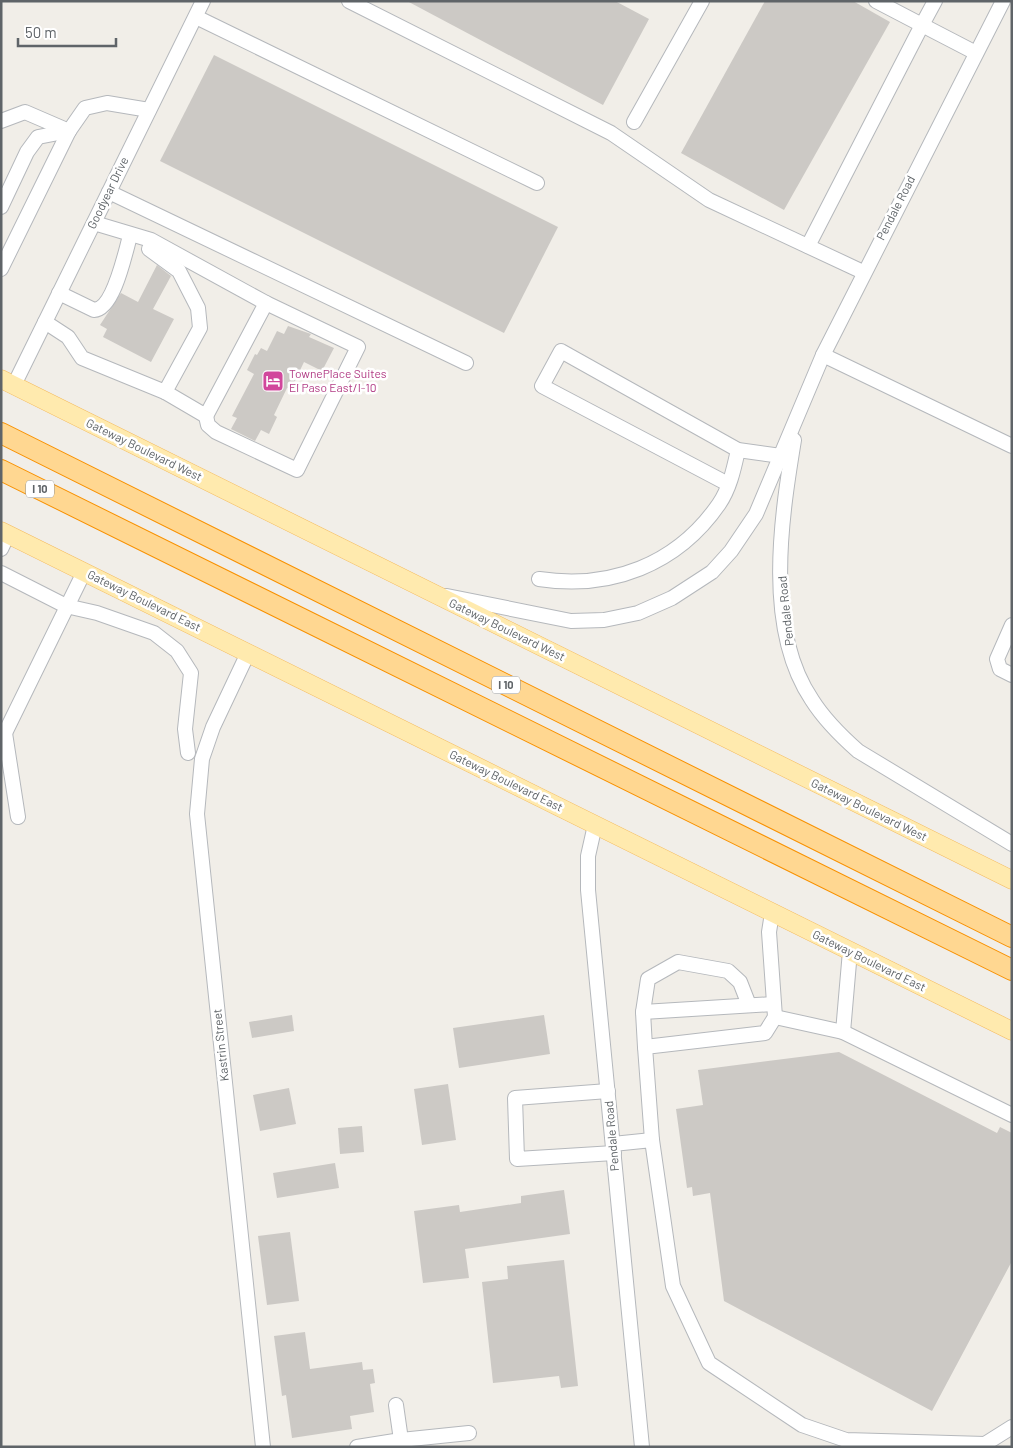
<svg xmlns="http://www.w3.org/2000/svg" width="1013" height="1448" font-family="Barlow,sans-serif">
<style>
.building{fill:#ccc9c5}
.lines{fill:none;stroke-linecap:round;stroke-linejoin:round}
.minor-casing{stroke:#b5b8bc;stroke-width:16}
.major-casing{stroke:#f4ba5d;stroke-width:19}
.highway-casing{stroke:#f89100;stroke-width:22}
.minor{stroke:#fff;stroke-width:14}
.major{stroke:#ffeaae;stroke-width:18}
.highway{stroke:#ffd791;stroke-width:20}
.labels{text-anchor:middle;stroke-width:5;stroke-linejoin:round;paint-order:stroke}
.shield{fill:#fff;stroke:#8f9295;stroke-width:1}
.shield-label{font-size:11px;font-weight:bold;fill:#5f6468}
.street-label{font-size:12px;fill:#5f6468;stroke:#fff}
.hotel-label{font-size:12px;fill:#b23c85;stroke:#fff;text-anchor:start}
</style>
<rect width="100%" height="100%" fill="#f1eee8"/>
<!-- building -->
<g class="building">
<polygon points="407,1 615,1 649,19 603,105"/>
<polygon points="765,1 853,1 890,22 784,210 681,153"/>
<polygon points="214,55 558,227 504,333 160,161"/>
<polygon points="157,265 171,276 153,309 174,319 151,362 103,337 107,329 100,325 121,293 138,302"/>
<polygon points="288,326 311,334 309,337 334,348 322,371 304,362 291,389 287,388 274,415 277,417 269,434 261,430 255,441 231,429 237,418 232,416 254,374 247,370 255,354 257,355 261,348 267,351 277,331 284,334"/>
<polygon points="292,1015 294,1031 252,1038 249,1022"/>
<polygon points="544,1015 550,1054 459,1068 453,1028"/>
<polygon points="839,1052 997,1133 1000,1127 1012,1133 1012,1261 932,1411 724,1301 710,1193 693,1196 692,1187 687,1188 676,1109 703,1105 698,1070"/>
<polygon points="448,1084 456,1140 422,1145 414,1089"/>
<polygon points="289,1088 296,1124 260,1131 253,1095"/>
<polygon points="362,1126 364,1152 340,1154 338,1128"/>
<polygon points="335,1163 339,1188 277,1198 273,1173"/>
<polygon points="564,1190 570,1234 465,1249 469,1278 423,1283 414,1211 459,1205 460,1212 521,1203 521,1196"/>
<polygon points="290,1232 299,1301 267,1305 258,1236"/>
<polygon points="564,1260 578,1386 561,1388 559,1376 493,1383 482,1282 508,1279 507,1266"/>
<polygon points="305,1332 310,1369 362,1362 363,1370 373,1369 375,1383 370,1384 374,1412 350,1416 352,1429 292,1438 286,1395 282,1396 274,1336"/>
</g>
<g class="lines">
<!-- minor casing -->
<g class="minor-casing">
<g id="minor">
<polyline points="349,1 611,133 709,200 863,272"/>
<polyline points="876,1 922,25 935,1"/>
<polyline points="196,17 537,183"/>
<polyline points="1,121 25,112 69,131"/>
<polyline points="634,122 702,1"/>
<polyline points="109,192 466,363"/>
<polyline points="1,207 27,152 38,137 69,131"/>
<polyline points="94,223 151,240 266,303 206,416 165,392"/>
<polyline points="808,246 922,25 976,53"/>
<polyline points="1,269 69,131 85,108 107,103 149,110"/>
<path d="M59,293L94,310C114,309 125,253 130,236"/>
<polyline points="45,322 68,337 82,358 165,392 200,328 198,308 179,271 149,249"/>
<polyline points="823,355 1012,446"/>
<polyline points="14,385 203,1"/>
<polyline points="206,416 208,425 216,432 297,470 358,347 266,303"/>
<path d="M794,440C781,519 764,629 812,700C824,719 841,736 858,751L1012,844"/>
<polyline points="728,484 542,386 561,351 738,450 781,456"/>
<polyline points="1,549 8,534"/>
<polyline points="1,573 66,606 97,613 154,633 177,651 191,673 185,729 188,753"/>
<path d="M539,579C610,590 677,565 719,504C730,488 734,468 738,450"/>
<polyline points="447,596 571,621 604,620 638,613 672,598 712,572 731,551 756,514 823,355 1003,1"/>
<polyline points="1012,625 997,659 1000,669 1012,675"/>
<polyline points="248,653 213,727 202,759 197,814 263,1447"/>
<polyline points="1,731 5,733 84,572"/>
<polyline points="5,733 18,817"/>
<polyline points="595,825 588,856 588,890 642,1447"/>
<polyline points="643,1012 773,1004"/>
<polyline points="775,1017 843,1032 1012,1115"/>
<polyline points="843,1032 850,951"/>
<polyline points="645,1047 643,1012 648,979 678,962 728,971 740,982 749,1005"/>
<polyline points="608,1091 515,1098 517,1159 614,1153"/>
<polyline points="652,1140 645,1047 765,1033 775,1017 769,932 772,913"/>
<polyline points="613,1144 652,1140 673,1286 709,1363 802,1425 846,1440 985,1444 1012,1427"/>
<polyline points="401,1440 469,1433"/>
<polyline points="357,1447 401,1440 396,1405"/>
</g>
</g>
<!-- major casing -->
<g class="major-casing">
<g id="major">
<polyline points="1,379 1012,880"/>
<polyline points="1,531 1012,1031"/>
</g>
</g>
<!-- highway casing -->
<g class="highway-casing">
<g id="highway">
<polyline points="1,433 1012,937"/>
<polyline points="1,470 1012,970"/>
</g>
</g>
<!-- minor -->
<use href="#minor" class="minor"/>
<!-- major -->
<use href="#major" class="major"/>
<!-- highway -->
<use href="#highway" class="highway"/>
</g>
<!-- icons -->
<defs>
<g id="hotel-square" transform="scale(1.125)"><rect x="-9" y="-9" width="18" height="18" rx="4" fill="#d1479c" stroke="#fff"/><path d="M-6-4.5h1.5V1H6V5H4.5V3h-9V5H-6ZM-4 0a1.8 1.8 0 1 1 3.6 0ZM.5 0V-2.5h3Q6-2.5 6 0Z" fill="#fff"/></g>
</defs>
<g fill-rule="evenodd">
<use href="#hotel-square" x="273" y="381"/>
</g>
<g class="labels">
<!-- shield labels -->
<g class="shield">
<rect x="26" y="480.5" width="28" height="17" rx="4"/>
<rect x="492" y="676.5" width="28" height="17" rx="4"/>
</g>
<g class="shield-label">
<text x="40" y="493">I 10</text>
<text x="506" y="689">I 10</text>
</g>
<!-- street labels -->
<g class="street-label">
<text transform="translate(108 193) rotate(-64)" y="4">Goodyear Drive</text>
<text transform="translate(896 208) rotate(-63)" y="4">Pendale Road</text>
<text transform="translate(144 450) rotate(26)" y="4">Gateway Boulevard West</text>
<text transform="translate(144 601) rotate(26)" y="4">Gateway Boulevard East</text>
<text transform="translate(786 611) rotate(-96)" y="4">Pendale Road</text>
<text transform="translate(507 630) rotate(26)" y="4">Gateway Boulevard West</text>
<text transform="translate(506 781) rotate(26)" y="4">Gateway Boulevard East</text>
<text transform="translate(869 810) rotate(26)" y="4">Gateway Boulevard West</text>
<text transform="translate(869 961) rotate(26)" y="4">Gateway Boulevard East</text>
<text transform="translate(221 1045) rotate(-96)" y="4">Kastrin Street</text>
<text transform="translate(612 1136) rotate(-95)" y="4">Pendale Road</text>
</g>
<!-- hotel labels -->
<g class="hotel-label">
<text x="289" y="378">TownePlace Suites<tspan x="289" dy="14">El Paso East/I-10</tspan></text>
</g>
</g>
<!-- border -->
<rect width="1013" height="1448" fill="none" stroke="#5f6468" stroke-width="5"/>
<!-- scale -->
<path d="M18 38v8h98v-8" fill="none" stroke="#5f6468" stroke-width="2.5"/>
<text x="25" y="38" font-size="15" fill="#5f6468" stroke="#ffffff" stroke-width="4" paint-order="stroke">50 m</text>
</svg>
